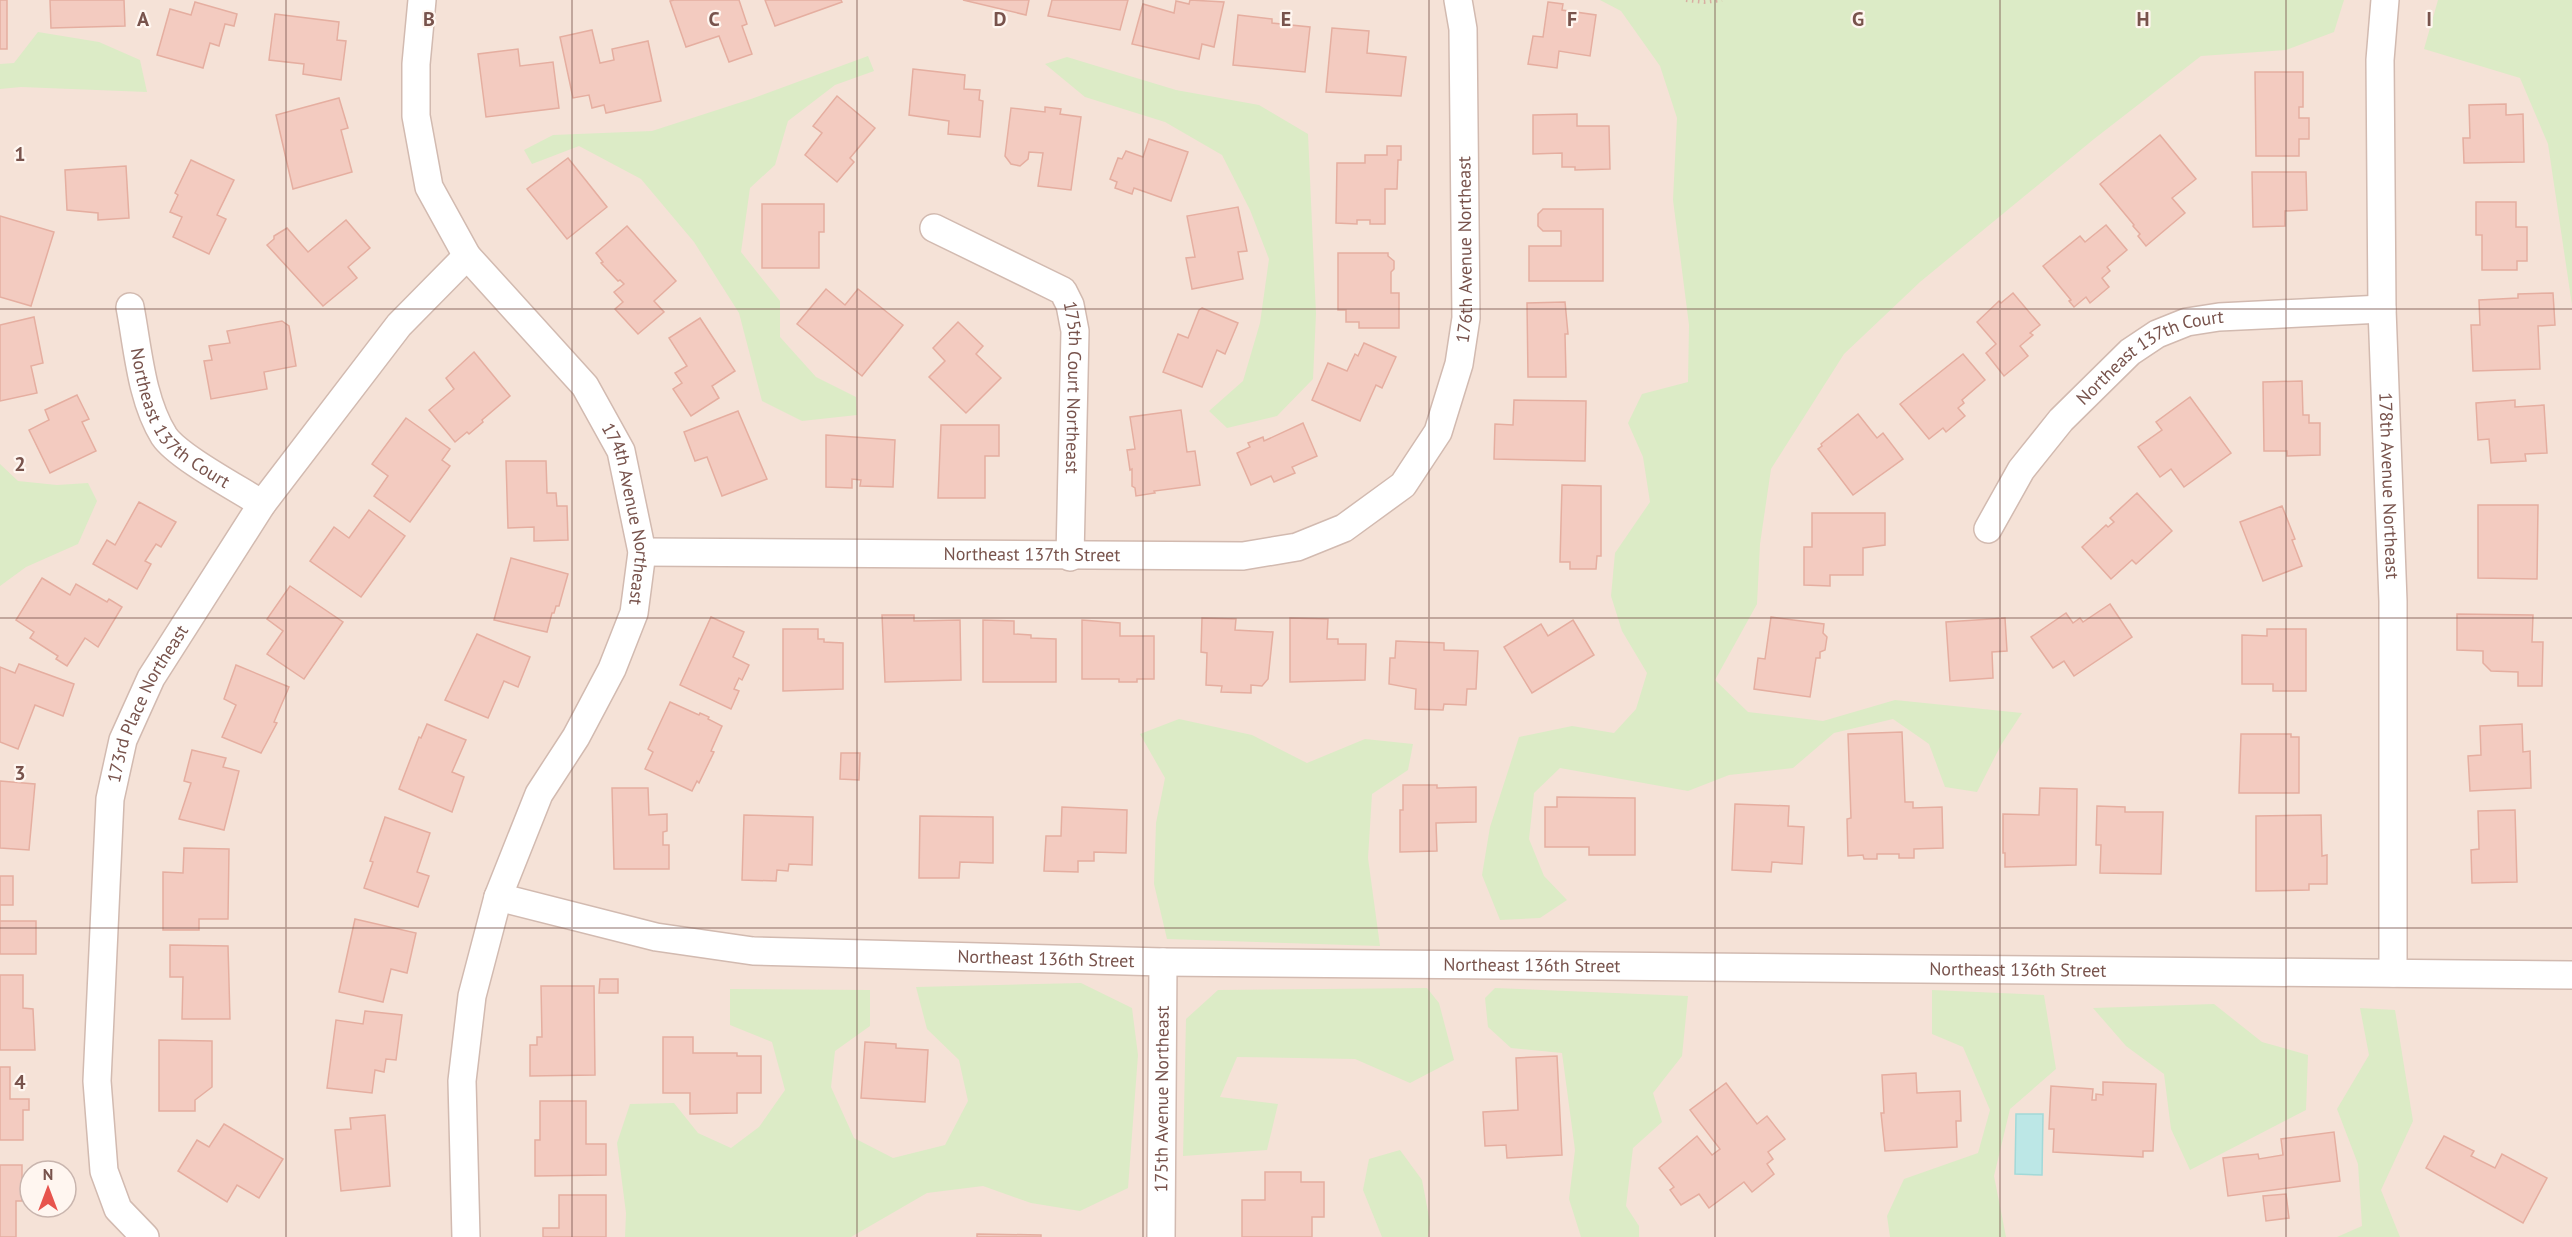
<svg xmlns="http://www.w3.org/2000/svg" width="2572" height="1237" font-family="'PT Sans',sans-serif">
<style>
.residential{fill:#f5e2d7;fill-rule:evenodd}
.green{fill:#dcebc6}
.water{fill:#bce7e6;stroke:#a2d9d8;stroke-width:1.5}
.building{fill:#f3cbc0;stroke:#e5aea0;stroke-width:1.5}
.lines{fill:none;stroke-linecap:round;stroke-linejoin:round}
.minor-casing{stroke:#d2bab0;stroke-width:30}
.path{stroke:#d8aea2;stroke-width:4;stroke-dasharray:1.5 4.5;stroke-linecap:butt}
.minor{stroke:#fff;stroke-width:27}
.grid{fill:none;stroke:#78534c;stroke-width:1.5;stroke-opacity:0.55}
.labels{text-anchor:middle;stroke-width:4.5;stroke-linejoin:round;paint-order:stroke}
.street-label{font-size:18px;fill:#78534c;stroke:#fff6f0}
.grid-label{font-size:20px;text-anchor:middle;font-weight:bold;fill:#78534c;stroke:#fff6f0;stroke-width:4.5;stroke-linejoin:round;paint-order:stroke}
</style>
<rect width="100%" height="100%" fill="#fdf1e9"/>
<!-- residential -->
<path class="residential" d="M0,0H2572V1237H0ZM30,1171H66V1207H30Z"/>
<!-- green -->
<g class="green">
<polygon points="1600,0 2344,0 2334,32 2286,50 2201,56 2094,139 1920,282 1844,354 1771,469 1760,544 1757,604 1715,680 1748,712 1823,721 1895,700 2022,713 2001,745 1977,792 1945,787 1929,744 1893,719 1834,733 1793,768 1729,775 1688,791 1560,768 1534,793 1529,839 1544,876 1567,900 1540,918 1500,920 1482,875 1490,827 1519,737 1572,726 1614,733 1636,709 1647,673 1622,631 1611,596 1615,553 1650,502 1643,457 1628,423 1642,394 1688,382 1689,325 1673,200 1677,118 1660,66 1621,11"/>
<polygon points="2438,0 2572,0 2572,305 2548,144 2520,78 2424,49"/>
<polygon points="38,32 99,42 140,60 147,92 21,87 0,89 0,64 14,63"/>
<polygon points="868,56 874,71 835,85 788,121 775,165 750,188 741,252 780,301 780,337 816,377 856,397 857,415 802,421 762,401 739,313 694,242 641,179 579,146 532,164 524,150 553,135 652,131 751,99"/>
<polygon points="1067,57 1176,90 1259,105 1308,134 1316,314 1313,379 1277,416 1227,428 1209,411 1243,381 1260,323 1269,259 1250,210 1222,155 1165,122 1085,97 1045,64"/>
<polygon points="0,464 18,481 57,485 88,483 97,501 78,544 26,567 0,586"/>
<polygon points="1179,719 1252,735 1307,763 1365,739 1413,744 1408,770 1372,794 1368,858 1380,946 1167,939 1154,884 1156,823 1165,778 1140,734"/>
<polygon points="1081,983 1132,1008 1138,1055 1128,1188 1080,1211 1031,1203 983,1186 927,1193 851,1237 625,1237 626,1213 617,1143 630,1104 674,1103 698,1133 731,1148 759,1127 785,1090 772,1042 730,1025 730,989 870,990 870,1026 835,1051 831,1087 854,1138 893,1158 945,1145 968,1101 959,1060 927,1029 916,987"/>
<polygon points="1427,988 1439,1003 1454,1060 1410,1083 1355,1059 1237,1057 1220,1097 1278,1104 1267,1150 1183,1156 1186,1019 1218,990"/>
<polygon points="1495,988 1688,996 1682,1056 1653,1093 1662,1122 1633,1148 1626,1206 1639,1226 1639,1237 1581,1237 1569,1199 1575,1150 1562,1053 1511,1048 1488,1027 1485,998"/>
<polygon points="1932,990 2044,995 2056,1069 2010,1109 1994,1176 2006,1237 1890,1237 1887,1216 1904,1179 1978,1153 1990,1110 1963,1047 1932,1034"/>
<polygon points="2214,1004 2262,1042 2308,1055 2306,1110 2190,1170 2171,1129 2164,1074 2126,1046 2093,1008"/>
<polygon points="2360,1008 2395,1010 2413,1121 2381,1190 2400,1237 2337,1237 2362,1226 2358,1164 2337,1109 2369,1055"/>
<polygon points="1400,1150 1422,1180 1430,1222 1428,1237 1382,1237 1363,1190 1369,1159"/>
</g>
<!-- water -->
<polygon class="water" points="2016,1114 2043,1114 2042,1175 2015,1174"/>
<!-- building -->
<g class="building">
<rect x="0" y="0" width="7" height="49"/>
<polygon points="50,0 124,0 125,26 51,28"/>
<polygon points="674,0 739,0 747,24 742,26 752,54 729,62 719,36 686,47 670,1"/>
<polygon points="765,0 841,0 842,2 775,26"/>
<polygon points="963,0 1029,0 1026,15"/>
<polygon points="1052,0 1128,0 1120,30 1048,16"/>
<polygon points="1190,0 1224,2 1214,47 1202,44 1199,59 1132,44 1143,4 1174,13 1176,1 1189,4"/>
<polygon points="195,2 237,14 234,26 225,24 219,46 210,43 203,68 157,55 170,9 191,15"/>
<polygon points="1548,2 1563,4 1562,10 1596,15 1590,56 1559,51 1557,68 1528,64 1533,36 1543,37"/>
<polygon points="275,14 339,22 337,40 346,41 341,80 303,74 304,64 269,60"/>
<polygon points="1238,15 1272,19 1272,23 1310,27 1305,72 1233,65"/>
<polygon points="1332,28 1369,31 1367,53 1406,57 1401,96 1326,92"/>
<polygon points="592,30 600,63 614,60 612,49 648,41 661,101 606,113 604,105 592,108 589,95 573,98 560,37"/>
<polygon points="518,49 520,66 553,62 559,108 486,117 478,54"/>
<polygon points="913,69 965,75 964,89 980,90 979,100 983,101 980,137 948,134 949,121 909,115"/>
<polygon points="2255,72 2303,72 2303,107 2299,107 2299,118 2309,118 2309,139 2299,139 2299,156 2256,156"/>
<polygon points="837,96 875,128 850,158 854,162 837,182 805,155 822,133 813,126"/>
<polygon points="339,98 348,128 341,130 352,172 293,189 276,115"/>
<polygon points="2506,104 2506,115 2523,114 2524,162 2464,163 2463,138 2470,138 2469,105"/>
<polygon points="1045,107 1061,109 1060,114 1081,117 1071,190 1038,186 1043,153 1029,152 1028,159 1020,166 1011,164 1005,156 1011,108 1045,112"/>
<polygon points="1577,114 1577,126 1609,126 1610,169 1575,170 1575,167 1562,167 1562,153 1533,154 1533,115"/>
<polygon points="2160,135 2196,179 2172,198 2185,213 2146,246 2138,236 2140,234 2133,226 2134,225 2100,184"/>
<polygon points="1149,139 1188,152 1171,201 1134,188 1132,194 1115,188 1117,182 1110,179 1118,158 1122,159 1126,151 1143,157"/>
<polygon points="1387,146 1401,146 1401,160 1398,160 1397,189 1385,189 1385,224 1370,224 1370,220 1357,220 1357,224 1336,223 1337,163 1365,163 1365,155 1387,155"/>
<polygon points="568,158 607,207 567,239 527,189"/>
<polygon points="191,160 234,180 217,215 226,219 209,254 173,237 182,217 170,212 178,195 175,193"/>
<polygon points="126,166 129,218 98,220 98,213 67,210 65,170"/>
<polygon points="2252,172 2306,172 2307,210 2285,211 2285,226 2253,227"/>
<polygon points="2476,202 2516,202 2516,227 2527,227 2527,261 2517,261 2517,270 2482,270 2482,235 2476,235"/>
<polygon points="762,204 824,204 824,232 819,232 819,268 762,268"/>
<polygon points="1238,207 1247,251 1238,252 1243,279 1192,289 1186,258 1195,257 1187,216"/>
<polygon points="1543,209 1603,209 1603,281 1529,281 1529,246 1561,246 1561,231 1543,231 1538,226 1538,214"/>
<polygon points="0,216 54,232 31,306 0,297"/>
<polygon points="346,220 370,248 348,267 357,278 323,306 267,245 274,239 274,236 287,228 308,252"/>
<polygon points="2106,225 2127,250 2107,267 2110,271 2102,278 2109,287 2090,303 2086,297 2074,307 2069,301 2071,300 2043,266 2080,236 2085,242"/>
<polygon points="627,226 676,281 654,301 664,312 638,334 615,309 623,302 614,292 624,284 620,280 618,281 601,263 603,262 596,253"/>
<polygon points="1338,253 1388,253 1388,256 1394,261 1394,269 1391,272 1391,293 1399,293 1399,328 1359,328 1359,322 1346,322 1346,310 1338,310"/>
<polygon points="826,289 845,305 858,289 903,325 862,376 797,324"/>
<polygon points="2013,293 2040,325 2030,333 2033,335 2020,346 2028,356 2004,376 1986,353 1996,344 1977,322 1999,301 2001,303"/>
<polygon points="2553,293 2555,325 2538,326 2540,369 2473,371 2471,325 2480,325 2479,300 2518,298 2518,294"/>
<polygon points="1565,302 1568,334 1565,334 1566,377 1528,377 1527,303"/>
<polygon points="1202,308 1238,323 1225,354 1217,350 1202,387 1163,372 1178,334 1188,338 1199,310"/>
<polygon points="34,317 43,363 31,366 37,393 0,401 0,325"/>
<polygon points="700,318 735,371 712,386 719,398 691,416 673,389 682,383 675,373 687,366 669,338"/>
<polygon points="282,321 289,326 296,366 264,372 267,389 211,399 204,361 212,360 209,346 230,343 227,331"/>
<polygon points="958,322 983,346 976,354 1001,378 966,413 929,377 945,361 933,348"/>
<polygon points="1364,343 1396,357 1382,388 1376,385 1360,421 1312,400 1328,363 1347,371 1355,354 1358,356"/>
<polygon points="474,352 510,396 482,420 483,422 469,434 467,432 455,442 429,410 454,389 446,378"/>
<polygon points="1963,354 1985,380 1962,400 1964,403 1958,408 1965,416 1946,432 1943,428 1929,439 1900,404"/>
<polygon points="2302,381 2303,415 2309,415 2309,423 2320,423 2320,455 2287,456 2287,451 2264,451 2263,382"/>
<polygon points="77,395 89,419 82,422 96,451 50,473 29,430 49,420 45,410"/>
<polygon points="2190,397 2231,453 2184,487 2171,469 2160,477 2138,447 2162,430 2156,422"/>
<polygon points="1514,400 1586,401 1585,461 1494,459 1495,424 1513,425"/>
<polygon points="2515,400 2515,407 2544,405 2547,453 2525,454 2526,461 2491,463 2489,439 2478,440 2476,403"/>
<polygon points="1181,410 1187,452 1195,451 1200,485 1154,491 1155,493 1136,496 1135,488 1132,486 1132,469 1130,470 1127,450 1135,449 1130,417"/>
<polygon points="738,411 767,479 722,496 707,457 695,461 684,432"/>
<polygon points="1858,414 1877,438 1883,433 1903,459 1853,495 1818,449 1822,446 1821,444"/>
<polygon points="406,418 450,449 442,460 450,466 410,522 374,496 388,476 372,464"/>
<polygon points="1303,423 1317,456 1292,467 1295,473 1274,482 1271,476 1251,485 1237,453 1250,447 1248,443 1263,437 1264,441"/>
<polygon points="941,425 999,425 999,456 985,456 985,498 938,498"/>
<polygon points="826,435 895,440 893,487 860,486 861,480 852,479 852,488 826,487"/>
<polygon points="506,461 546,461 547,493 556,493 557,506 567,506 568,540 534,541 534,527 508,528"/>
<polygon points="1562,485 1601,486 1601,556 1597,556 1596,569 1570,569 1570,562 1560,562"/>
<polygon points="2137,493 2172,531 2136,564 2132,560 2111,579 2082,547 2106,525 2108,527 2114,522 2110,518"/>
<polygon points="139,502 176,522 161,547 156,544 145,561 151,564 137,589 93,564 107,540 115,545"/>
<polygon points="2478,505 2538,505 2537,579 2478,578"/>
<polygon points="2282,506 2295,539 2292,540 2302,566 2263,581 2240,522"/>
<polygon points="369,510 405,536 361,597 310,561 334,527 349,538"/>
<polygon points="1812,513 1885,513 1885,545 1863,548 1863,575 1830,575 1830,586 1804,585 1804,547 1812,547"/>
<polygon points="511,558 568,574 559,606 556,606 554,613 552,613 547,632 494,620"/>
<polygon points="42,578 70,595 76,584 107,602 109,599 122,607 98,647 85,638 67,666 56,659 58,656 30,638 34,632 16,620"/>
<polygon points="290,586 343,622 304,679 267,654 283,631 267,619"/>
<polygon points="2110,604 2132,637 2074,676 2064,661 2053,668 2031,637 2066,613 2073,623 2080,618 2083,622"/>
<polygon points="2457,614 2533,615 2532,642 2543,642 2542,686 2518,686 2518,672 2491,671 2483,663 2483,651 2457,650"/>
<polygon points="882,615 914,615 914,621 960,620 961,680 885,682"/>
<polygon points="711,617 744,632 733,657 749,665 742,680 739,678 734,689 739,691 731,709 680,685"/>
<polygon points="1771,617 1824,624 1823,633 1827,637 1825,650 1820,652 1820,658 1816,658 1810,697 1754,689 1758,658 1765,659"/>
<polygon points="1202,618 1236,619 1235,630 1273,632 1268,679 1262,686 1251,685 1251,693 1221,692 1222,686 1206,685 1207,653 1201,652"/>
<polygon points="1290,618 1328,619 1327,639 1338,639 1338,644 1366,644 1365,680 1290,682"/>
<polygon points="2005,618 2007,651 1992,652 1993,678 1950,681 1946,622"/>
<polygon points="983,620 1014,621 1014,634 1031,635 1031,638 1056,639 1056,682 983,682"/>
<polygon points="1082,620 1120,623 1120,636 1154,636 1154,679 1137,679 1137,682 1119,682 1119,679 1082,679"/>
<polygon points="1573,620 1594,655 1532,693 1504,647 1541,624 1548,636"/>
<polygon points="783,629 818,629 818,639 824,639 824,642 843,643 843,689 783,691"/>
<polygon points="2267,629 2306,629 2306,691 2273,691 2273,684 2242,684 2242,635 2267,636"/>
<polygon points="477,634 530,657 518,687 504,681 488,718 445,700"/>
<polygon points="1396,641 1444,643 1444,650 1478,651 1476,689 1467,689 1466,705 1444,704 1443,710 1415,709 1416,689 1389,684 1390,658 1395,658"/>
<polygon points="19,664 74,684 63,716 35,705 18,749 0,742 0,667 15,673"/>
<polygon points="236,665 289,687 274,722 277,723 261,753 222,737 236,705 224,699"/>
<polygon points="670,702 699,715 700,713 709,717 708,719 722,726 711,751 714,752 699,783 697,781 692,791 645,769 653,752 648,749"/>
<polygon points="427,724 466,740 452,772 464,777 452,812 399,789 419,737 421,738"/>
<polygon points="2522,724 2523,752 2530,751 2531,788 2470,791 2468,756 2481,755 2480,726"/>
<polygon points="1902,732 1905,802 1913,802 1913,808 1942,807 1943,848 1914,849 1914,858 1899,858 1899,854 1877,854 1877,859 1864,859 1863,855 1848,856 1847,819 1851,818 1848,734"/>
<polygon points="2241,734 2291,734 2291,737 2299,737 2299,793 2239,793"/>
<polygon points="192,750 226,758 223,767 239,771 224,830 179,819 191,783 184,781"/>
<polygon points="841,753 860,753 859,780 840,779"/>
<polygon points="0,781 35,784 29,850 0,848"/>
<polygon points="1403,785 1437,785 1437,788 1476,787 1476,822 1436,823 1437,851 1400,852 1400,810 1403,810"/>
<polygon points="612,788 648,788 649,815 667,814 667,831 663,832 663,845 669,845 669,869 614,869"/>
<polygon points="2040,788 2077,789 2076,865 2005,867 2005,853 2003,853 2003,814 2039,815"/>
<polygon points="1557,797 1635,798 1635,855 1589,855 1589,847 1545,847 1545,807 1557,807"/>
<polygon points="1735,804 1789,806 1788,826 1804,827 1802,864 1772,862 1771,872 1732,870"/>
<polygon points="2097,806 2125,807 2125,812 2163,812 2161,874 2100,873 2101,845 2096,845"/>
<polygon points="1062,807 1127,810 1126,853 1094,852 1094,861 1078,861 1078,872 1044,871 1046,836 1061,836"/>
<polygon points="2515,810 2517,882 2472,883 2471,850 2479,849 2478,811"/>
<polygon points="744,815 813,817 812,865 789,864 788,871 777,870 776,881 742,880"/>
<polygon points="2321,815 2322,856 2327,855 2327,884 2309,884 2309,890 2256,891 2256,816"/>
<polygon points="920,816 993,817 993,863 960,862 959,878 919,878"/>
<polygon points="385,817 430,833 417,872 429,876 418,907 364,888 373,862 370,861"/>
<polygon points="184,848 229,849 228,919 199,919 199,930 163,930 163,872 183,873"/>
<polygon points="0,876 13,876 13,905 0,905 0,921 36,921 36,954 0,954"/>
<polygon points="355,919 416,933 407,973 391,969 383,1002 339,992"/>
<polygon points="170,945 228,946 230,1019 182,1019 183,977 170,977"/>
<polygon points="0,975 23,975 23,1008 33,1009 35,1050 0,1050"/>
<polygon points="600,979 618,979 618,993 599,993"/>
<polygon points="541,986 594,986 595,1075 530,1076 530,1045 537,1045 537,1037 542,1037"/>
<polygon points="365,1011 402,1015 396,1060 386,1059 384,1072 375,1070 372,1093 327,1088 336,1020 363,1024"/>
<polygon points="663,1037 693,1037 693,1053 737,1053 737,1056 761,1056 761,1093 737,1093 737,1113 690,1114 690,1093 663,1093"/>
<polygon points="159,1040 212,1041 212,1087 195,1100 195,1111 159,1111"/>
<polygon points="865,1042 896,1044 896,1048 928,1050 925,1102 861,1098"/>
<polygon points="1557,1056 1562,1155 1507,1158 1506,1145 1485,1146 1483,1112 1518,1110 1516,1058"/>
<polygon points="0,1067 10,1067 10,1099 29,1099 29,1110 23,1110 23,1140 0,1140"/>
<polygon points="1916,1073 1917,1093 1960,1091 1961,1121 1956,1121 1957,1147 1885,1151 1881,1113 1884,1113 1882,1075"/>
<polygon points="2103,1082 2156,1084 2153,1151 2143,1151 2143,1157 2053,1152 2054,1129 2049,1129 2051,1086 2093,1089 2092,1100 2096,1100 2096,1094 2103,1095"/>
<polygon points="1726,1083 1757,1124 1767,1116 1785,1139 1768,1152 1773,1159 1767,1164 1774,1174 1752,1192 1744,1182 1709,1208 1699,1194 1681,1205 1670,1190 1674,1187 1659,1168 1697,1136 1712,1155 1720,1149 1690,1110"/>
<polygon points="540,1101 586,1101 586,1144 606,1144 606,1175 535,1176 535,1140 540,1140"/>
<polygon points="385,1115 390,1186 341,1191 335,1130 351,1129 350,1118"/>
<polygon points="224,1124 283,1159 259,1198 237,1185 227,1202 178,1171 197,1140 209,1147"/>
<polygon points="2334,1132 2340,1181 2228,1196 2223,1158 2258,1154 2259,1159 2283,1155 2281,1139"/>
<polygon points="2444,1136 2474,1151 2471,1156 2495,1168 2502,1154 2547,1178 2523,1223 2426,1168"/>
<polygon points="0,1165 22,1165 22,1201 16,1201 16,1237 0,1237"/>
<polygon points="1265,1172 1301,1172 1301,1182 1324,1182 1324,1217 1312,1217 1312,1237 1242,1237 1242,1200 1265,1200"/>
<polygon points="2286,1194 2289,1218 2266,1221 2263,1196"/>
<polygon points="559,1195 606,1195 606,1237 543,1237 543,1228 559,1228"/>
<polygon points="977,1234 1041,1235 1041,1237 977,1237"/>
</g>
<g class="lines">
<!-- minor casing -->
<g class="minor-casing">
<g id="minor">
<path id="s1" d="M422,0L416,64V116L429,187L467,256L585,386L621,451L642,552L634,613L612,669L576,737L539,794L498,897L472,996L462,1081L466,1237"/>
<path id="s2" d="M2385,0L2380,60L2382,309L2393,601V973"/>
<path id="s3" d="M934,228L1063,291L1070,305L1075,331L1070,557"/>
<path id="s4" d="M130,307C138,349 141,399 164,436C178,457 239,489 262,504"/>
<path id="s5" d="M1988,529L2021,470L2061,420L2130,352L2157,334L2187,322L2219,317L2382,309"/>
<path id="s6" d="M642,552L1243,556L1297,547L1344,528L1403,485L1438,432L1459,364L1466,318L1463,29L1458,0"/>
<path id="s7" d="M498,897L656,937L753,951L1163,962L2572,975"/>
<path id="s8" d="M145,1237L118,1209L104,1171L97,1081L110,799L123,740L151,678L262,504L399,325L467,256"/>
<path id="s9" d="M1161,1237L1163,962"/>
</g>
</g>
<!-- path -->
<polyline class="path" points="1686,0 1704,2 1722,0"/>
<!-- minor -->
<use href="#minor" class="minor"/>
</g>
<!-- grid -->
<path class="grid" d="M286,0V1237M572,0V1237M857,0V1237M1143,0V1237M1429,0V1237M1715,0V1237M2000,0V1237M2286,0V1237M0,309H2572M0,618H2572M0,928H2572"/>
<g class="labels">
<!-- street labels -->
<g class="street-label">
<text dy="6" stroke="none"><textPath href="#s6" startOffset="1029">176th Avenue Northeast</textPath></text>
<text dy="6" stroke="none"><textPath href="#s5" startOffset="244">Northeast 137th Court</textPath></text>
<text dy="6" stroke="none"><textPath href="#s3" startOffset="242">175th Court Northeast</textPath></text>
<text dy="6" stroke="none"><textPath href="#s4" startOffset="128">Northeast 137th Court</textPath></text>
<text dy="6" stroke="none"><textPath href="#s2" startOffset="486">178th Avenue Northeast</textPath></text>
<text dy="6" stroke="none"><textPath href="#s1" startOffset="580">174th Avenue Northeast</textPath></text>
<text dy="6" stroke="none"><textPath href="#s6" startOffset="390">Northeast 137th Street</textPath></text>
<text dy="6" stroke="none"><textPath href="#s8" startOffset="555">173rd Place Northeast</textPath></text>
<text dy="6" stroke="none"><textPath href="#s7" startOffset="554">Northeast 136th Street</textPath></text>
<text dy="6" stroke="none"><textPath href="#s7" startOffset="1040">Northeast 136th Street</textPath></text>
<text dy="6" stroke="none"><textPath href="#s7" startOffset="1526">Northeast 136th Street</textPath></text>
<text dy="6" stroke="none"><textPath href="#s9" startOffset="138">175th Avenue Northeast</textPath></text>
</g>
</g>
<g class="grid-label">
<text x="143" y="26">A</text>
<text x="429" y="26">B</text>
<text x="714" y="26">C</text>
<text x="1000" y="26">D</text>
<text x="1286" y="26">E</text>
<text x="1572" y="26">F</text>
<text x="1858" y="26">G</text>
<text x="2143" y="26">H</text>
<text x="2429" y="26">I</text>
<text x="20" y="161">1</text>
<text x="20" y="471">2</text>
<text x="20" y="780">3</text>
<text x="20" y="1089">4</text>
</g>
<!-- north arrow -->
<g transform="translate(48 1189)"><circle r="28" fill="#fff6f0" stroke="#c9b5ae" stroke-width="1.5"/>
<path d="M0-4.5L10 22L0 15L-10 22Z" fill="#e7544d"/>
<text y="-9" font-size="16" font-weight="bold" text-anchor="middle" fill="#78534c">N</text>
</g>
</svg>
